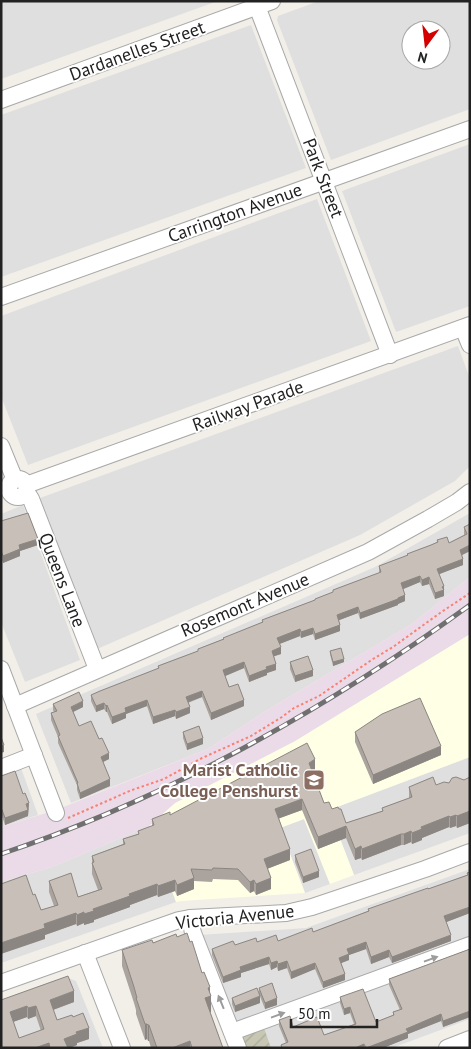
<svg xmlns="http://www.w3.org/2000/svg" width="471" height="1049" font-family="'PT Sans',sans-serif">
<style>
.residential{fill:#e0dfdf;fill-rule:evenodd}
.education{fill:#ffffe5}
.railway{fill:#ebdbe8}
.construction{fill:url(#construction-furrows)}
.lines{fill:none;stroke-linecap:round;stroke-linejoin:round}
.minor-casing{stroke:#a9a9a9;stroke-width:18}
.path{stroke:#fa8072;stroke-width:2;stroke-dasharray:2.5 2.5;stroke-linecap:butt}
.minor{stroke:#fff;stroke-width:16}
.rail-casing{stroke:#707070;stroke-width:5}
.rail{stroke:#fff;stroke-width:3;stroke-dasharray:9;stroke-linecap:butt}
.wall{fill:#aba49e;fill-rule:evenodd}
.shaded-wall{fill:#8b8681}
.building{fill:#c7bfb8;stroke:#8b8681;fill-rule:evenodd}
.oneway{fill:#9c9c9c}
.labels{text-anchor:middle;stroke-width:4;stroke-linejoin:round;paint-order:stroke}
.street-label{font-size:18px;fill:#222;stroke:#fff}
.education-label{font-size:18px;font-weight:bold;fill:#785e54;stroke:#fff;text-anchor:end}
</style>
<defs>
<pattern id="construction-furrows" width="10" height="10" patternUnits="userSpaceOnUse" patternTransform="scale(1.25)"><rect width="10" height="10" fill="#c7c7b4"/><path d="M-1 1l2-2M0 10L10 0M9 11l2-2" fill="none" stroke="#abab9a"/></pattern>
</defs>
<rect width="100%" height="100%" fill="#f2efe9"/>
<!-- residential -->
<g class="residential">
<polygon points="1,1 218,1 1,79"/>
<path d="M319,1H470V109L331,160L277,20L278,16ZM411,30H441V60H411Z"/>
<polygon points="251,25 306,168 1,277 1,115"/>
<polygon points="470,144 470,306 396,332 342,191"/>
<polygon points="317,199 371,341 28,465 1,396 1,316"/>
<polygon points="458,346 470,379 470,466 455,481 360,535 97,649 40,498"/>
<polygon points="23,505 80,660 25,682 1,622 1,514"/>
<polygon points="470,513 470,577 412,624 269,709 208,749 71,803 36,714 375,567"/>
<polygon points="470,757 470,833 354,875 329,810"/>
<polygon points="21,768 38,815 1,827 1,776"/>
<polygon points="304,819 330,884 305,893 280,828"/>
<polygon points="149,826 176,902 1,963 1,882 52,867"/>
<polygon points="470,869 470,938 234,1025 199,935 306,928"/>
<polygon points="470,949 470,1019 392,1048 243,1048 263,1025"/>
<polygon points="66,977 76,981 103,1048 1,1048 1,1000"/>
</g>
<!-- education -->
<polygon class="education" points="470,634 470,757 329,810 354,875 330,884 304,819 280,828 305,893 181,901 176,902 149,826 175,803 295,741"/>
<!-- railway -->
<polygon class="railway" points="470,577 470,634 295,741 175,803 149,826 52,867 1,882 1,827 56,810 208,749 269,709 412,624"/>
<!-- construction -->
<polygon class="construction" points="263,1025 271,1048 243,1048 238,1035"/>
<g class="lines">
<!-- minor casing -->
<g class="minor-casing">
<g id="minor">
<polyline points="255,1 390,355"/>
<polyline points="1,100 272,1"/>
<polyline points="1,297 470,129"/>
<polyline points="463,328 470,345"/>
<polyline points="1,446 15,480"/>
<circle cx="18" cy="488" r="9"/>
<polyline points="26,485 470,325"/>
<polyline points="26,491 31,499 97,669"/>
<polyline points="1,669 56,813"/>
<polyline points="15,706 368,552 428,519 457,502 470,492"/>
<polyline points="1,768 34,755"/>
<polyline points="190,918 193,933 238,1048"/>
<polyline points="85,953 122,1048"/>
<polyline points="1,983 179,920 190,918 286,913 312,907 425,869 470,852"/>
<polyline points="232,1032 470,945"/>
<polyline points="447,1048 470,1039"/>
</g>
</g>
<!-- path -->
<polyline class="path" points="68,818 132,790 164,779 202,758 251,736 282,717 294,708 319,696 373,659 393,647 440,613 470,593"/>
<!-- minor -->
<use href="#minor" class="minor"/>
<!-- rail casing -->
<g class="rail-casing">
<path id="rail" d="M1,854C168,798 328,708 470,605"/>
</g>
<!-- rail -->
<use href="#rail" class="rail"/>
</g>
<!-- wall -->
<g class="wall">
<polygon points="1,521 38,545 20,551 20,556 3,563 1,558"/>
<polygon points="470,524 470,551 462,555 463,565 439,574 444,586 444,596 435,599 429,584 422,586 420,582 403,589 405,601 398,604 398,605 360,619 358,613 339,620 340,631 315,640 313,634 301,638 300,636 279,644 281,654 274,656 276,670 267,673 267,675 249,682 244,668 225,676 229,687 244,706 211,720 202,697 188,703 190,713 176,719 175,716 153,724 147,706 126,714 126,718 112,724 107,712 106,712 104,709 96,712 91,701 91,695 158,669 158,666 198,651 198,649 223,639 262,622 262,620 315,600 333,592 333,590 379,573 379,566 407,556 407,554 431,545 437,542 437,540 449,543 464,535 464,527"/>
<polygon points="330,651 344,662 333,666 330,654"/>
<polygon points="290,662 313,676 295,682 290,669"/>
<polygon points="53,704 83,707 73,712 79,726 99,739 109,759 103,762 110,786 80,799 77,790 77,785 58,743 58,737 51,720 51,713 54,712 53,710"/>
<polygon points="183,732 203,744 187,750 183,738"/>
<polygon points="355,732 441,755 373,784 355,742"/>
<polygon points="315,771 312,772 324,803 332,809 346,823 382,811 382,808 409,798 409,787 436,785 449,783 464,780 470,777 470,823 457,828 456,826 450,828 449,827 422,838 422,840 412,844 411,842 404,845 401,845 362,860 361,858 355,860 346,838 318,849 302,810 279,818 290,860 267,869 271,889 256,895 254,891 250,893 238,880 213,879 212,882 194,881 194,889 177,896 175,891 158,897 157,895 130,905 130,907 94,920 94,922 84,925 84,923 77,926 76,924 45,935 45,939 33,895 41,910 54,906 49,892 49,881 78,897 98,890 92,874 92,856 123,844 123,839 138,834 138,831 152,826 152,819 170,815"/>
<polygon points="1,776 23,794 29,803 28,816 5,825 1,813"/>
<polygon points="295,855 319,877 303,883 295,862"/>
<polygon points="470,872 470,913 446,922 451,941 392,963 389,957 371,964 366,949 349,955 349,960 341,963 345,980 323,988 315,969 291,979 287,968 278,971 277,967 271,970 269,964 241,973 241,977 223,983 212,955 212,949 235,945 257,942 278,941 313,932 368,911 368,909 428,889 467,875 467,873"/>
<polygon points="177,937 202,973 210,993 211,1012 210,1012 223,1048 151,1048 149,1041 148,1041 147,1039 145,1040 136,1014 136,1010 134,1003 122,966 122,950"/>
<polygon points="470,949 470,1017 443,1027 441,1021 408,1034 408,1038 383,1048 281,1048 281,1045 286,1043 279,1026 279,1020 293,1027 324,1035 354,1024 350,1013 344,1015 340,1003 340,997 376,1022 393,1015 393,1012 400,1010 389,985 389,979"/>
<polygon points="259,988 277,1005 265,1009 259,994"/>
<polygon points="232,998 260,1003 235,1012 232,1004"/>
<path d="M1,1000L74,1002L53,1010L57,1020L73,1017L89,1039L77,1043V1045L69,1048H1ZM36,1016L41,1031L19,1038L13,1022L27,1017L28,1019Z"/>
</g>
<!-- shaded-wall -->
<g class="shaded-wall">
<polygon points="38,539 38,545 20,551 20,556 3,563 3,556 19,545"/>
<polygon points="470,545 470,551 460,556 460,550"/>
<polygon points="463,559 463,565 437,575 437,569"/>
<polygon points="420,576 420,582 401,590 401,583"/>
<polygon points="429,577 429,584 422,586 422,580"/>
<polygon points="444,586 444,596 435,599 435,593"/>
<polygon points="405,595 405,601 398,604 398,605 360,619 360,613"/>
<polygon points="358,607 358,613 337,621 337,615"/>
<polygon points="340,625 340,631 315,640 315,634"/>
<polygon points="313,628 313,634 301,638 301,632"/>
<polygon points="300,629 300,636 277,645 277,638"/>
<polygon points="281,647 281,654 272,657 272,651"/>
<polygon points="344,659 344,662 333,666 333,662"/>
<polygon points="244,662 244,668 223,677 223,670"/>
<polygon points="276,664 276,670 267,673 267,675 249,682 249,676 266,667"/>
<polygon points="313,670 313,676 295,682 295,676"/>
<polygon points="202,691 202,697 186,703 186,697"/>
<polygon points="147,700 147,706 126,714 126,718 112,724 112,717 125,708"/>
<polygon points="244,700 244,706 211,720 211,713"/>
<polygon points="83,701 83,707 71,713 71,707"/>
<polygon points="104,703 104,709 96,712 96,706"/>
<polygon points="107,705 107,712 106,712 106,706"/>
<polygon points="190,707 190,713 176,719 176,712"/>
<polygon points="175,710 175,716 153,724 153,717"/>
<polygon points="203,738 203,744 187,750 187,744"/>
<polygon points="4,745 4,752 1,753 1,746"/>
<polygon points="441,746 441,755 373,784 373,775"/>
<polygon points="109,753 109,759 101,763 101,757"/>
<polygon points="315,759 315,771 309,774 309,763"/>
<polygon points="110,779 110,786 80,799 80,793"/>
<polygon points="302,799 302,810 275,820 275,809"/>
<polygon points="29,803 28,816 5,825 5,818"/>
<polygon points="470,811 470,823 457,828 457,816"/>
<polygon points="456,815 456,826 450,828 450,817"/>
<polygon points="449,816 449,827 422,838 422,840 412,844 412,833 421,827"/>
<polygon points="346,826 346,838 318,849 318,837"/>
<polygon points="411,831 411,842 404,845 404,834"/>
<polygon points="401,834 401,845 362,860 362,849"/>
<polygon points="361,846 361,858 355,860 355,849"/>
<polygon points="290,849 290,860 264,870 264,859"/>
<polygon points="319,871 319,877 303,883 303,877"/>
<polygon points="194,878 194,889 177,896 177,885"/>
<polygon points="271,878 271,889 256,895 256,884"/>
<polygon points="175,880 175,891 158,897 158,886"/>
<polygon points="254,880 254,891 250,893 250,882"/>
<polygon points="157,884 157,895 130,905 130,907 94,920 94,922 84,925 84,914 93,909 129,894"/>
<polygon points="470,907 470,913 444,923 444,916"/>
<polygon points="84,912 84,923 77,926 77,915"/>
<polygon points="76,913 76,924 45,935 45,939 1,954 1,943 44,924"/>
<polygon points="451,935 451,941 392,963 392,957"/>
<polygon points="366,942 366,949 349,955 349,960 339,964 339,958 347,949"/>
<polygon points="389,950 389,957 371,964 371,957"/>
<polygon points="269,957 269,964 241,973 241,977 223,983 223,977 240,967"/>
<polygon points="277,961 277,967 271,970 271,963"/>
<polygon points="287,961 287,968 278,971 278,964"/>
<polygon points="315,963 315,969 291,979 291,972"/>
<polygon points="345,974 345,980 323,988 323,982"/>
<polygon points="210,987 210,996 211,996 211,1012 205,1014 205,998 208,988"/>
<polygon points="74,991 74,1002 50,1011 50,1000"/>
<polygon points="260,996 260,1003 235,1012 235,1006"/>
<polygon points="277,998 277,1005 265,1009 265,1003"/>
<polygon points="27,1006 27,1017 10,1023 10,1012"/>
<polygon points="36,1006 36,1016 28,1019 28,1008"/>
<polygon points="350,1007 350,1013 344,1015 344,1009"/>
<polygon points="470,1011 470,1017 443,1027 443,1021"/>
<polygon points="441,1014 441,1021 408,1034 408,1038 383,1048 366,1048 406,1029"/>
<polygon points="145,1024 147,1024 147,1039 145,1040"/>
<rect x="148" y="1025" width="1" height="16"/>
<polygon points="89,1028 89,1039 77,1043 77,1045 69,1048 64,1048 64,1039 76,1032"/>
<polygon points="190,1041 190,1048 172,1048"/>
<polygon points="49,1043 49,1048 35,1048"/>
<polygon points="364,1044 364,1048 355,1048"/>
</g>
<!-- building -->
<g class="building">
<polygon points="28,513 38,539 19,545 20,549 3,556 1,551 1,521"/>
<polygon points="470,524 470,545 460,550 463,559 437,569 444,586 442,587 444,590 435,593 429,577 422,580 420,576 401,583 405,595 398,598 398,599 360,613 358,607 337,615 340,625 315,634 313,628 301,632 300,629 277,638 281,647 272,651 276,664 266,667 267,669 249,676 244,662 223,670 229,687 238,684 244,700 211,713 202,691 186,697 190,707 176,712 175,710 153,717 147,700 125,708 126,712 112,717 107,705 106,706 104,703 96,706 91,695 100,691 159,668 158,666 198,651 198,649 224,639 223,638 263,622 262,620 315,600 315,599 333,592 333,590 381,572 379,566 408,555 407,554 431,545 438,542 437,540 447,537 449,543 467,534 464,527"/>
<polygon points="341,648 344,659 333,662 330,651"/>
<polygon points="308,656 313,670 295,676 290,662"/>
<polygon points="79,692 83,701 71,707 79,726 91,721 99,739 102,738 109,753 101,757 110,779 80,793 77,783 78,783 58,736 60,735 51,713 57,711 53,704"/>
<polygon points="420,698 441,746 373,775 355,732 382,714"/>
<polygon points="199,726 203,738 187,744 183,732"/>
<polygon points="1,737 4,745 1,746"/>
<polygon points="307,743 315,759 309,763 324,803 329,802 332,809 338,807 339,809 341,809 346,823 383,811 382,808 412,797 409,787 433,777 436,785 444,782 449,783 452,778 456,777 464,780 470,777 470,811 457,816 456,815 450,817 449,816 421,827 422,829 412,833 411,831 404,834 401,834 362,849 361,846 355,849 346,826 318,837 302,799 275,809 290,849 264,859 271,878 256,884 254,880 250,882 238,869 213,868 212,870 191,869 194,878 177,885 175,880 158,886 157,884 129,894 130,896 93,909 94,911 84,914 84,912 77,915 76,913 44,924 45,928 1,943 1,884 26,875 33,895 35,894 41,910 58,905 49,881 71,873 78,897 102,889 92,863 94,862 92,856 125,844 123,839 139,834 138,831 154,825 152,819 170,812 170,815"/>
<polygon points="15,771 23,794 25,793 29,803 26,804 28,810 5,818 1,807 1,776"/>
<polygon points="311,849 319,871 303,877 295,855"/>
<polygon points="470,872 470,907 444,916 451,935 392,957 389,950 371,957 366,942 347,949 349,954 339,958 345,974 323,982 315,963 291,972 287,961 278,964 277,961 271,963 269,957 240,967 241,970 223,977 212,949 233,941 235,945 256,938 257,942 276,935 278,941 312,928 313,932 369,911 368,909 428,888 428,889 468,875 467,873"/>
<polygon points="187,933 190,942 192,941 202,973 204,972 210,987 208,988 211,996 205,998 223,1048 192,1048 190,1041 172,1048 157,1048 149,1025 148,1025 147,1024 145,1024 136,998 137,998 134,987 122,950 152,940 153,943 176,934 177,937"/>
<polygon points="470,949 470,1011 443,1021 441,1014 406,1029 408,1032 366,1048 364,1044 355,1048 282,1048 281,1045 288,1042 279,1020 290,1016 293,1027 317,1017 324,1035 356,1024 350,1007 344,1009 340,997 363,989 376,1022 394,1015 393,1012 402,1009 389,979"/>
<path d="M68,976L74,991L50,1000L57,1020L72,1015L73,1017L83,1013L89,1028L76,1032L77,1034L64,1039L68,1048H50L49,1043L35,1048H1V1000ZM27,1006L28,1008L36,1006L44,1029L19,1038L10,1012Z"/>
<polygon points="272,983 277,998 265,1003 259,988"/>
<polygon points="257,988 260,996 235,1006 232,998"/>
</g>
<!-- one-way arrows -->
<defs><path id="oneway-solid" d="M-6-.8H1V-3.2L6.5 0L1 3.2V.8H-6Z" transform="scale(1.25)"/></defs>
<g class="oneway">
<use href="#oneway-solid" transform="translate(431 959) rotate(-20)"/>
<use href="#oneway-solid" transform="translate(221 1002) rotate(-112)"/>
<use href="#oneway-solid" transform="translate(278 1015) rotate(-20)"/>
</g>
<!-- icons -->
<defs>
<g id="school-square" transform="scale(1.125)"><rect x="-9" y="-9" width="18" height="18" rx="4" fill="#8d6e63" stroke="#fff"/><path d="M0-5L7-2L0 1L-7-2ZM-4 1L0 2.5L4 1V4Q0 6-4 4Z" fill="#fff"/></g>
</defs>
<g fill-rule="evenodd">
<use href="#school-square" x="314" y="780"/>
</g>
<g class="labels">
<!-- street labels -->
<g class="street-label">
<text transform="translate(137 51) rotate(-20)" y="6">Dardanelles Street</text>
<text transform="translate(323 178) rotate(69)" y="6">Park Street</text>
<text transform="translate(235 213) rotate(-20)" y="6">Carrington Avenue</text>
<text transform="translate(248 406) rotate(-20)" y="6">Railway Parade</text>
<text transform="translate(62 580) rotate(69)" y="6">Queens Lane</text>
<text transform="translate(245 605) rotate(-23)" y="6">Rosemont Avenue</text>
<text transform="translate(235 917) rotate(-6)" y="6">Victoria Avenue</text>
</g>
<!-- education labels -->
<g class="education-label">
<text x="298" y="776">Marist Catholic<tspan x="298" dy="21">College Penshurst</tspan></text>
</g>
</g>
<!-- border -->
<rect width="471" height="1049" fill="none" stroke="#222222" stroke-width="5"/>
<!-- north arrow -->
<g transform="translate(426 45) rotate(195)"><circle r="24" fill="#ffffff" stroke="#a7a7a7"/>
<path d="M0-4L9 19L0 12L-9 19Z" fill="#d40000"/>
<text y="-8" font-size="14" font-weight="bold" text-anchor="middle" fill="#222222">N</text>
</g>
<!-- scale -->
<path d="M291 1019v8h86v-8" fill="none" stroke="#222222" stroke-width="2.5"/>
<text x="298" y="1019" font-size="15" fill="#222222" stroke="#ffffff" stroke-width="4" paint-order="stroke">50 m</text>
</svg>
